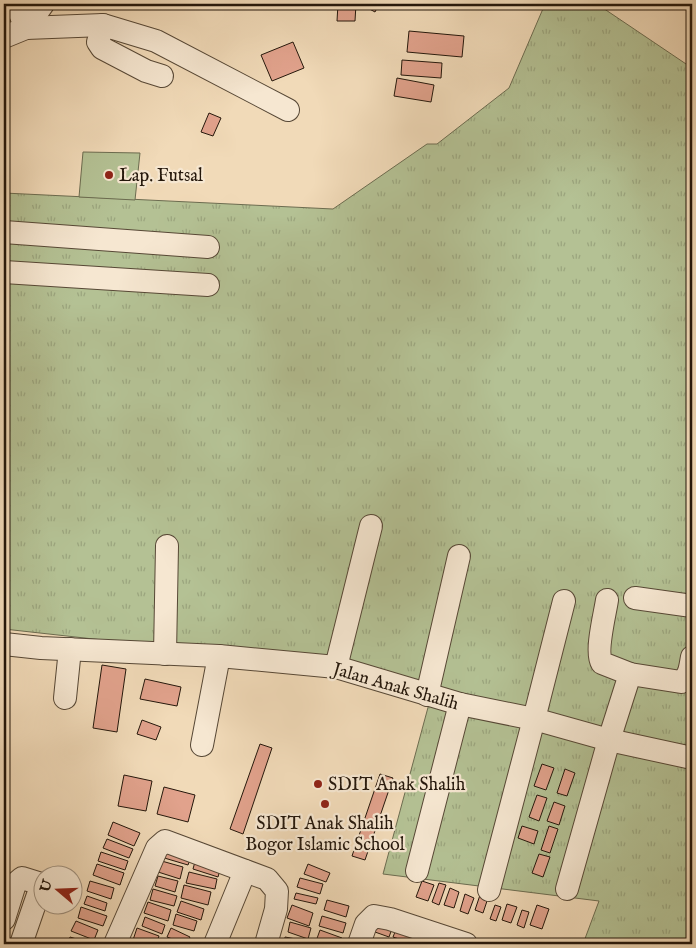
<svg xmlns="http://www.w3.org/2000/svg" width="696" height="948" font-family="'IM FELL English',serif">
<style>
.grass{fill:url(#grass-tufts);stroke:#6c6c50}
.green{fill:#b4c194;stroke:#6c6c50}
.building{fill:#e1a28c;stroke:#24170b}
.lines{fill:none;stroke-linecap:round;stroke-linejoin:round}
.minor-casing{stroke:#574836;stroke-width:24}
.minor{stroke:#f6e7d1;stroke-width:22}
.poi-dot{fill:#8f2418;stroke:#f6e7d1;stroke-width:2}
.labels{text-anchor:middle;stroke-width:4.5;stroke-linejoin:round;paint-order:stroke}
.poi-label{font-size:18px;fill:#24170b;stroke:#f6e7d1;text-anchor:start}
.street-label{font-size:18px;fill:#24170b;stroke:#f6e7d1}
</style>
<defs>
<pattern id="grass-tufts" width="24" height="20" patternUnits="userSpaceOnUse" patternTransform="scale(1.25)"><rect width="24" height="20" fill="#b4c194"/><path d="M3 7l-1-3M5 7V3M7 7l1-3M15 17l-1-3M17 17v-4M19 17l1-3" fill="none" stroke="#9ba57e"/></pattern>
</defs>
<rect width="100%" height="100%" fill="#f1dab8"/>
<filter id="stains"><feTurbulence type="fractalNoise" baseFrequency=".004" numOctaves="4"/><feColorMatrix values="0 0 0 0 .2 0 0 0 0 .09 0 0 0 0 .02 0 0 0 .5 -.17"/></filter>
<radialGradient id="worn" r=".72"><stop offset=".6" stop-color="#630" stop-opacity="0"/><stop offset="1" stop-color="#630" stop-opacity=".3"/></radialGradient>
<!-- grass -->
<polygon class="grass" points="545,4 597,4 692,68 692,944 583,944 599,901 383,874 430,700 380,671 4,629 4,193 333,209 427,144 437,144 509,88"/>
<!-- green -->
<polygon class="green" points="83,152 140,153 135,200 79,197"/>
<!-- building -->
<g class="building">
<polygon points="338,4 356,4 355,21 337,21"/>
<polygon points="366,4 379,4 375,12 364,6"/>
<polygon points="409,31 464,36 462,57 407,52"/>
<polygon points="293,42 304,68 272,81 261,55"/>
<polygon points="402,60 442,63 441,78 401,75"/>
<polygon points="397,78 434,85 431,102 394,96"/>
<polygon points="209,113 221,118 213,136 201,132"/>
<polygon points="102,665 126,669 117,732 93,728"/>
<polygon points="145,679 181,687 177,706 140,699"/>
<polygon points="142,720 161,727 156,740 137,734"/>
<polygon points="260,744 272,748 243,834 230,829"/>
<polygon points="542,764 554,768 546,790 534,786"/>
<polygon points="565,769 575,773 567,796 557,793"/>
<polygon points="380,774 393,778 365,860 352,856"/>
<polygon points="124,775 152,781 146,811 118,806"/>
<polygon points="164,787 195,795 188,822 157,814"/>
<polygon points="537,795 547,798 539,821 529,817"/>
<polygon points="554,802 565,806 559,825 547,821"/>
<polygon points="113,822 140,833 134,846 108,835"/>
<polygon points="522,826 538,831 534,844 518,838"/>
<polygon points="549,826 558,829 550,853 541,850"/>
<polygon points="107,839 133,849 129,858 103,848"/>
<polygon points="164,845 192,854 188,865 161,857"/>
<polygon points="101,852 128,861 125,870 98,861"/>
<polygon points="539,854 550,857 543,877 532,873"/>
<polygon points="196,858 221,866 218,877 193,869"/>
<polygon points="158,860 183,867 180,879 155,871"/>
<polygon points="97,864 124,873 120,885 93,875"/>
<polygon points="308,864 330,873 326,882 304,874"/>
<polygon points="189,872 217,879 215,889 186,883"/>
<polygon points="158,876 178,881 175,892 155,886"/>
<polygon points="300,878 323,884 320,894 297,887"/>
<polygon points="90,881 114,888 111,899 87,891"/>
<polygon points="422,881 434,885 428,901 416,897"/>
<polygon points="439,883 446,885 439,905 432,902"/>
<polygon points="184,885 211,892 208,905 181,898"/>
<polygon points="450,888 459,892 454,908 444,905"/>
<polygon points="153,889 177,896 174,906 150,900"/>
<polygon points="296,893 318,898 316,904 294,899"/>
<polygon points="465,894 474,898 468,914 460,911"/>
<polygon points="480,895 488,898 483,913 475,910"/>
<polygon points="87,896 107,903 105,911 84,904"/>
<polygon points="327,900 349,906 346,917 324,910"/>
<polygon points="181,901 204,909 201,920 177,912"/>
<polygon points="148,902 171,910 168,921 144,913"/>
<polygon points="507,904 517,907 511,923 502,920"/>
<polygon points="292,905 313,913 309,926 287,918"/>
<polygon points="495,905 501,907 496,921 490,919"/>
<polygon points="537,905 549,909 542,929 530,925"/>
<polygon points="81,907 107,916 103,926 78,918"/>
<polygon points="522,910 529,912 524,928 517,925"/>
<polygon points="176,914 197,921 194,931 173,925"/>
<polygon points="322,916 346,923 343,933 319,926"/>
<polygon points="145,917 165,925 162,934 142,926"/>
<polygon points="76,921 98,930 94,940 71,931"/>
<polygon points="379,921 393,926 389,937 375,932"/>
<polygon points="290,922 311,928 308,939 288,932"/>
<polygon points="397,927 411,932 408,942 393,937"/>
<polygon points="137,928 159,936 156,944 145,944 133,940"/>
<polygon points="171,928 190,937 186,944 167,937"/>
<polygon points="320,930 342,938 339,944 315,944"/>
<polygon points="415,930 433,937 430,944 409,944"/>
<polygon points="70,937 93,944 74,944 68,942"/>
<polygon points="285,937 307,941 307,944 284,944"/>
</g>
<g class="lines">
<!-- minor casing -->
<g class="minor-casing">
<g id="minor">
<polyline points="16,4 26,28 103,25 156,41 288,110"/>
<polyline points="103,25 98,42 102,48 146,71 162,76"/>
<polyline points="4,37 26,28 43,4"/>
<polyline points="4,232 208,247"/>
<polyline points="4,272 208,285"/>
<polyline points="635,598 692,606"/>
<path d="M607,600C605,614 595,652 602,663L630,674L681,682C690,676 690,667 692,657"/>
<polyline points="4,644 41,648 219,656 336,667 460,704 534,719 609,740 692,758"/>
<polyline points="165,654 167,546"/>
<polyline points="336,667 371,526"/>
<polyline points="427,695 459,556"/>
<polyline points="65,698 70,649"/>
<polyline points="202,745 219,656"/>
<polyline points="417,871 460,704"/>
<polyline points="567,889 609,740 630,674"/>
<polyline points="489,890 534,719 564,601"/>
<polyline points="4,919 15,884 22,878 38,883 40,889 21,944"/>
<polyline points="115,944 157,848 165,841 267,879 277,891 276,909 266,944"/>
<polyline points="215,944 245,871"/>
<polyline points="359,944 366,924 374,916 390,919 466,944"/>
</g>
</g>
<!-- minor -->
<use href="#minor" class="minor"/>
</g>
<!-- markers -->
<g class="poi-dot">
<circle cx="109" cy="175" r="5"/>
<circle cx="318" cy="784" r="5"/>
<circle cx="325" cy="804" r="5"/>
</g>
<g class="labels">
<!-- poi labels -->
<g class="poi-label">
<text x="119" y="181">Lap. Futsal</text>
<text x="328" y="790">SDIT Anak Shalih</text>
<text x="325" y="829" text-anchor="middle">SDIT Anak Shalih<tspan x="325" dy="21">Bogor Islamic School</tspan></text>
</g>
<!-- street labels -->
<g class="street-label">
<text transform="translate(396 686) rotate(16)" y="6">Jalan Anak Shalih</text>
</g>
</g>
<!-- margin -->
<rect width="696" height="948" fill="none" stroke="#f1dab8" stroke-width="20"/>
<rect x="5" y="5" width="686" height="938" fill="none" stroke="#24170b" stroke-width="2.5"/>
<rect x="10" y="10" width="676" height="928" fill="none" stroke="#24170b"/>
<!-- north arrow -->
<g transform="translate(58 890) rotate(289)"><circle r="24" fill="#f6e7d1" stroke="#a29482"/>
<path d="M0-4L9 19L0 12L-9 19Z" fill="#8f2418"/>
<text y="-8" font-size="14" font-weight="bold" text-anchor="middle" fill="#24170b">U</text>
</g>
<rect width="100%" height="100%" filter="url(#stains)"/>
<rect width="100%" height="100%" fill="url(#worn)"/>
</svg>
